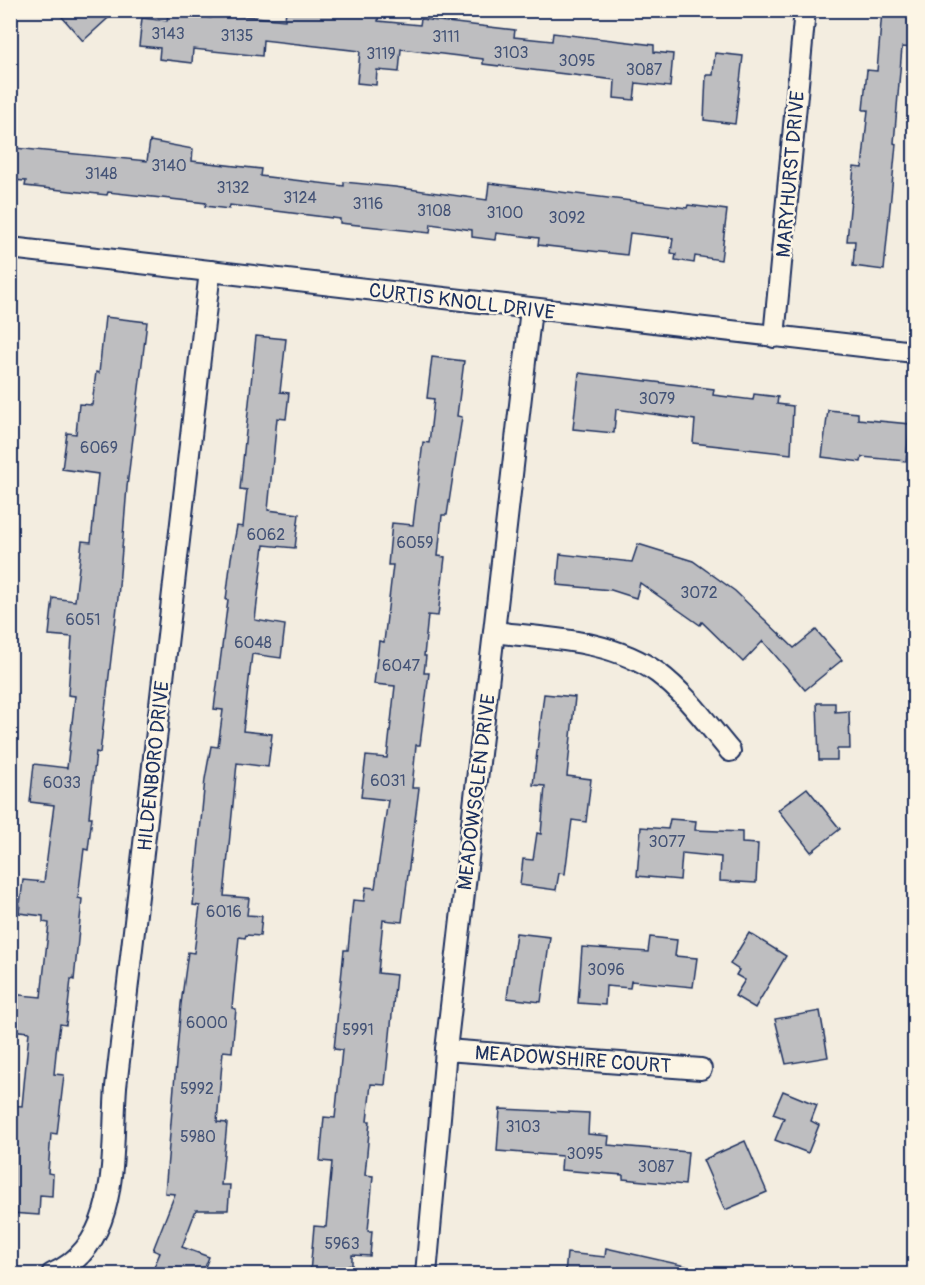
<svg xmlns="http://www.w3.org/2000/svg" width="925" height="1285" font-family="Pangolin,sans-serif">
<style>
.building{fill:#bebec0;stroke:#1b2f5e;stroke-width:1.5}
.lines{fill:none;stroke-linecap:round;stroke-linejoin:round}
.minor-casing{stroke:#1b2f5e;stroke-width:24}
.minor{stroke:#fcf5e5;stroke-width:20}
.labels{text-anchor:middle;stroke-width:5;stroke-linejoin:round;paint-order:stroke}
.number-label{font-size:16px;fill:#445376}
.street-label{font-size:20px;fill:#1b2f5e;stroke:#fcf5e5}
</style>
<rect width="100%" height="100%" fill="#f3ede0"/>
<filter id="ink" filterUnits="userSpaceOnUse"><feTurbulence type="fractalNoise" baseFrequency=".0167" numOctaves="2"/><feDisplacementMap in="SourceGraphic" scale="12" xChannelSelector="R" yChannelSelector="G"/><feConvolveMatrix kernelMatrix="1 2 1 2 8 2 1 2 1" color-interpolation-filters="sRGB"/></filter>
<g filter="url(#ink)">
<!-- building -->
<g class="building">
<polygon points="56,10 117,10 83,41"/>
<polygon points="212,10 236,10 235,15 285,20 286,10 346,10 379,14 378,21 420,25 421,19 515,30 514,37 552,41 553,33 654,45 654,52 673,54 670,87 636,83 634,100 614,98 615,80 483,64 483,59 401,49 399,72 377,70 376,85 357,83 360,51 263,40 262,56 193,49 192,63 159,59 160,48 139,46 142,18 167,21 168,13 211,18"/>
<polygon points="882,11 915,13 915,48 902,47 894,143 896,144 884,270 853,266 855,241 847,241 854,167 862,168 868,110 863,110 867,70 877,71"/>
<polygon points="715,53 743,56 735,124 704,120 706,75 713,75"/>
<polygon points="150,141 193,149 192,161 261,169 260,176 344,186 344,182 395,187 487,200 489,183 687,208 688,205 727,210 721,260 695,256 694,263 675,260 676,254 671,253 673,238 630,233 627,255 538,245 539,238 496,233 495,240 472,237 472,230 431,224 430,233 340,223 340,219 276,211 230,205 229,209 205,206 206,203 108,192 107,195 25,186 26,181 11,180 15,148 147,161"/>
<polygon points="105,317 147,322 127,487 118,598 100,753 96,752 89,817 92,817 88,850 84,849 78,898 82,899 74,980 71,979 66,1025 60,1024 56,1053 54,1074 64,1075 57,1134 51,1133 48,1173 53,1174 52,1196 40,1195 39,1215 10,1213 10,1105 22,1106 29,1032 10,1030 10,994 41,997 49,923 43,922 43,916 19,913 23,880 44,882 54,805 30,802 34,764 67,768 75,696 68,695 72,637 49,635 53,598 75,601 82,541 91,542 98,474 62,469 67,433 76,434 79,404 92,405 96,372 99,373"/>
<polygon points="256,336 286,339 280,392 289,393 286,419 277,418 268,510 299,514 295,548 264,545 255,620 285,625 281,658 252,654 243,731 272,734 268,767 237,763 224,896 249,898 247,915 262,916 260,936 246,935 245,938 239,937 232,1008 236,1009 232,1052 223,1051 217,1122 227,1123 221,1185 230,1185 228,1210 196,1210 182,1247 209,1257 202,1275 155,1275 158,1269 154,1267 160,1253 153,1250 175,1194 165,1193 181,1004 188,952 194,953 200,906 193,905 205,779 211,746 218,747 223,710 214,709 228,600 226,600 231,558 237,526 243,527 247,490 240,489"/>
<polygon points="432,357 464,361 457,416 462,417 447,515 442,515 438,556 445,557 438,616 428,615 424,656 426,656 424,673 429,673 420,745 416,745 412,788 419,788 402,922 383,920 378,973 396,975 385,1085 371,1084 367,1121 370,1121 365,1175 373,1176 368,1231 372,1231 370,1256 352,1255 352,1266 348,1265 347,1275 310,1273 314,1226 326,1227 332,1162 320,1161 324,1117 335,1118 342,1050 334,1049 344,950 348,950 353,900 364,901 366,887 375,888 388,800 361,797 366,756 387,758 395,686 374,684 379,641 384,642 393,565 388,565 392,523 413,525 423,442 429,443 434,399 427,398"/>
<polygon points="579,373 714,389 713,395 753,400 754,394 778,397 777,404 793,406 791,454 693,443 695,420 616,409 614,433 573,429"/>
<polygon points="828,410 858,413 858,419 910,424 906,461 862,457 861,462 822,457"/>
<polygon points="638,544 693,561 735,591 794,648 816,630 842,660 805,690 763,641 743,662 702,622 700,625 640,583 636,598 611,590 557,585 560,554 632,562"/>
<polygon points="544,694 575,697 567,776 591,779 586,822 572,820 565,874 559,873 556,890 520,885 523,859 533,860 537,833 541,834 545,786 533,785"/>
<polygon points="817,703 835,703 835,712 849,711 850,749 837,749 837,760 819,760"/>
<polygon points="807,788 840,829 811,852 778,810"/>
<polygon points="670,819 696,821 695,830 742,832 742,843 758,844 756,883 720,881 721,857 682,853 680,880 637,876 641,827 668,829"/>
<polygon points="516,933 550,937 541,1002 507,998"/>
<polygon points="749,933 786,956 755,1008 735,996 745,980 736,975 739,970 730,964"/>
<polygon points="650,937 677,940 675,956 697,958 693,987 631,981 630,988 606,986 605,1005 578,1003 582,947 648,952"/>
<polygon points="820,1011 828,1057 786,1064 775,1019"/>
<polygon points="783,1091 817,1105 811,1121 819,1125 808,1153 775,1140 784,1118 773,1114"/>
<polygon points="500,1109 589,1113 588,1134 609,1136 608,1145 688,1152 685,1185 623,1179 623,1175 561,1170 562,1156 497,1151"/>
<polygon points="745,1141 767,1192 725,1210 703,1160"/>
<polygon points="606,1248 686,1266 685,1275 565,1275 567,1253 605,1257"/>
</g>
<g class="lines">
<!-- minor casing -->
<g class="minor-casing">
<g id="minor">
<polyline points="10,248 914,352"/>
<polyline points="774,337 805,10"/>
<path d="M494,632C550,639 611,639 658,673C686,694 708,725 730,751"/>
<polyline points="446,1050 701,1069"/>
<path d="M52,1274C122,1244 111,1152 116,1087L210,271"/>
<polyline points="426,1274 446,1050 531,309"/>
</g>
</g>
<!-- minor -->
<use href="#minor" class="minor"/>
</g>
</g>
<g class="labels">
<!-- number labels -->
<g class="number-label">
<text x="168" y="39">3143</text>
<text x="237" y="41">3135</text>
<text x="446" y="42">3111</text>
<text x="511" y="58">3103</text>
<text x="381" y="59">3119</text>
<text x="577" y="66">3095</text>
<text x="644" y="75">3087</text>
<text x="169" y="171">3140</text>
<text x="101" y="179">3148</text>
<text x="233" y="193">3132</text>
<text x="300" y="203">3124</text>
<text x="368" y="209">3116</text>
<text x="434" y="216">3108</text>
<text x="505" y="218">3100</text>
<text x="567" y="223">3092</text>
<text x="657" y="404">3079</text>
<text x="99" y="453">6069</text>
<text x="266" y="540">6062</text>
<text x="415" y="548">6059</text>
<text x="699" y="598">3072</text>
<text x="83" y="625">6051</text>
<text x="253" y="648">6048</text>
<text x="401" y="671">6047</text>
<text x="388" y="786">6031</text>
<text x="62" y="788">6033</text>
<text x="667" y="847">3077</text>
<text x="224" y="917">6016</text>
<text x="606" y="975">3096</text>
<text x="207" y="1028">6000</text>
<text x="358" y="1035">5991</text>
<text x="197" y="1094">5992</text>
<text x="523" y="1132">3103</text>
<text x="198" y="1142">5980</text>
<text x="585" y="1159">3095</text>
<text x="656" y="1172">3087</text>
<text x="342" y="1249">5963</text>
</g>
<!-- street labels -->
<g class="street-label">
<text transform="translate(790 174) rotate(-85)" y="7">MARYHURST DRIVE</text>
<text transform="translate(462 301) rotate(7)" y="7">CURTIS KNOLL DRIVE</text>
<text transform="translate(153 766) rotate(-84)" y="7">HILDENBORO DRIVE</text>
<text transform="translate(476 792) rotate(-83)" y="7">MEADOWSGLEN DRIVE</text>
<text transform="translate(573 1059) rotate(4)" y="7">MEADOWSHIRE COURT</text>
</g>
</g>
<!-- margin -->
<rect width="925" height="1285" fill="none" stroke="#fcf5e5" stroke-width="36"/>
<rect x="18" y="18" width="889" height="1249" fill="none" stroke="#1b2f5e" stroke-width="2" filter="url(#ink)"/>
</svg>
